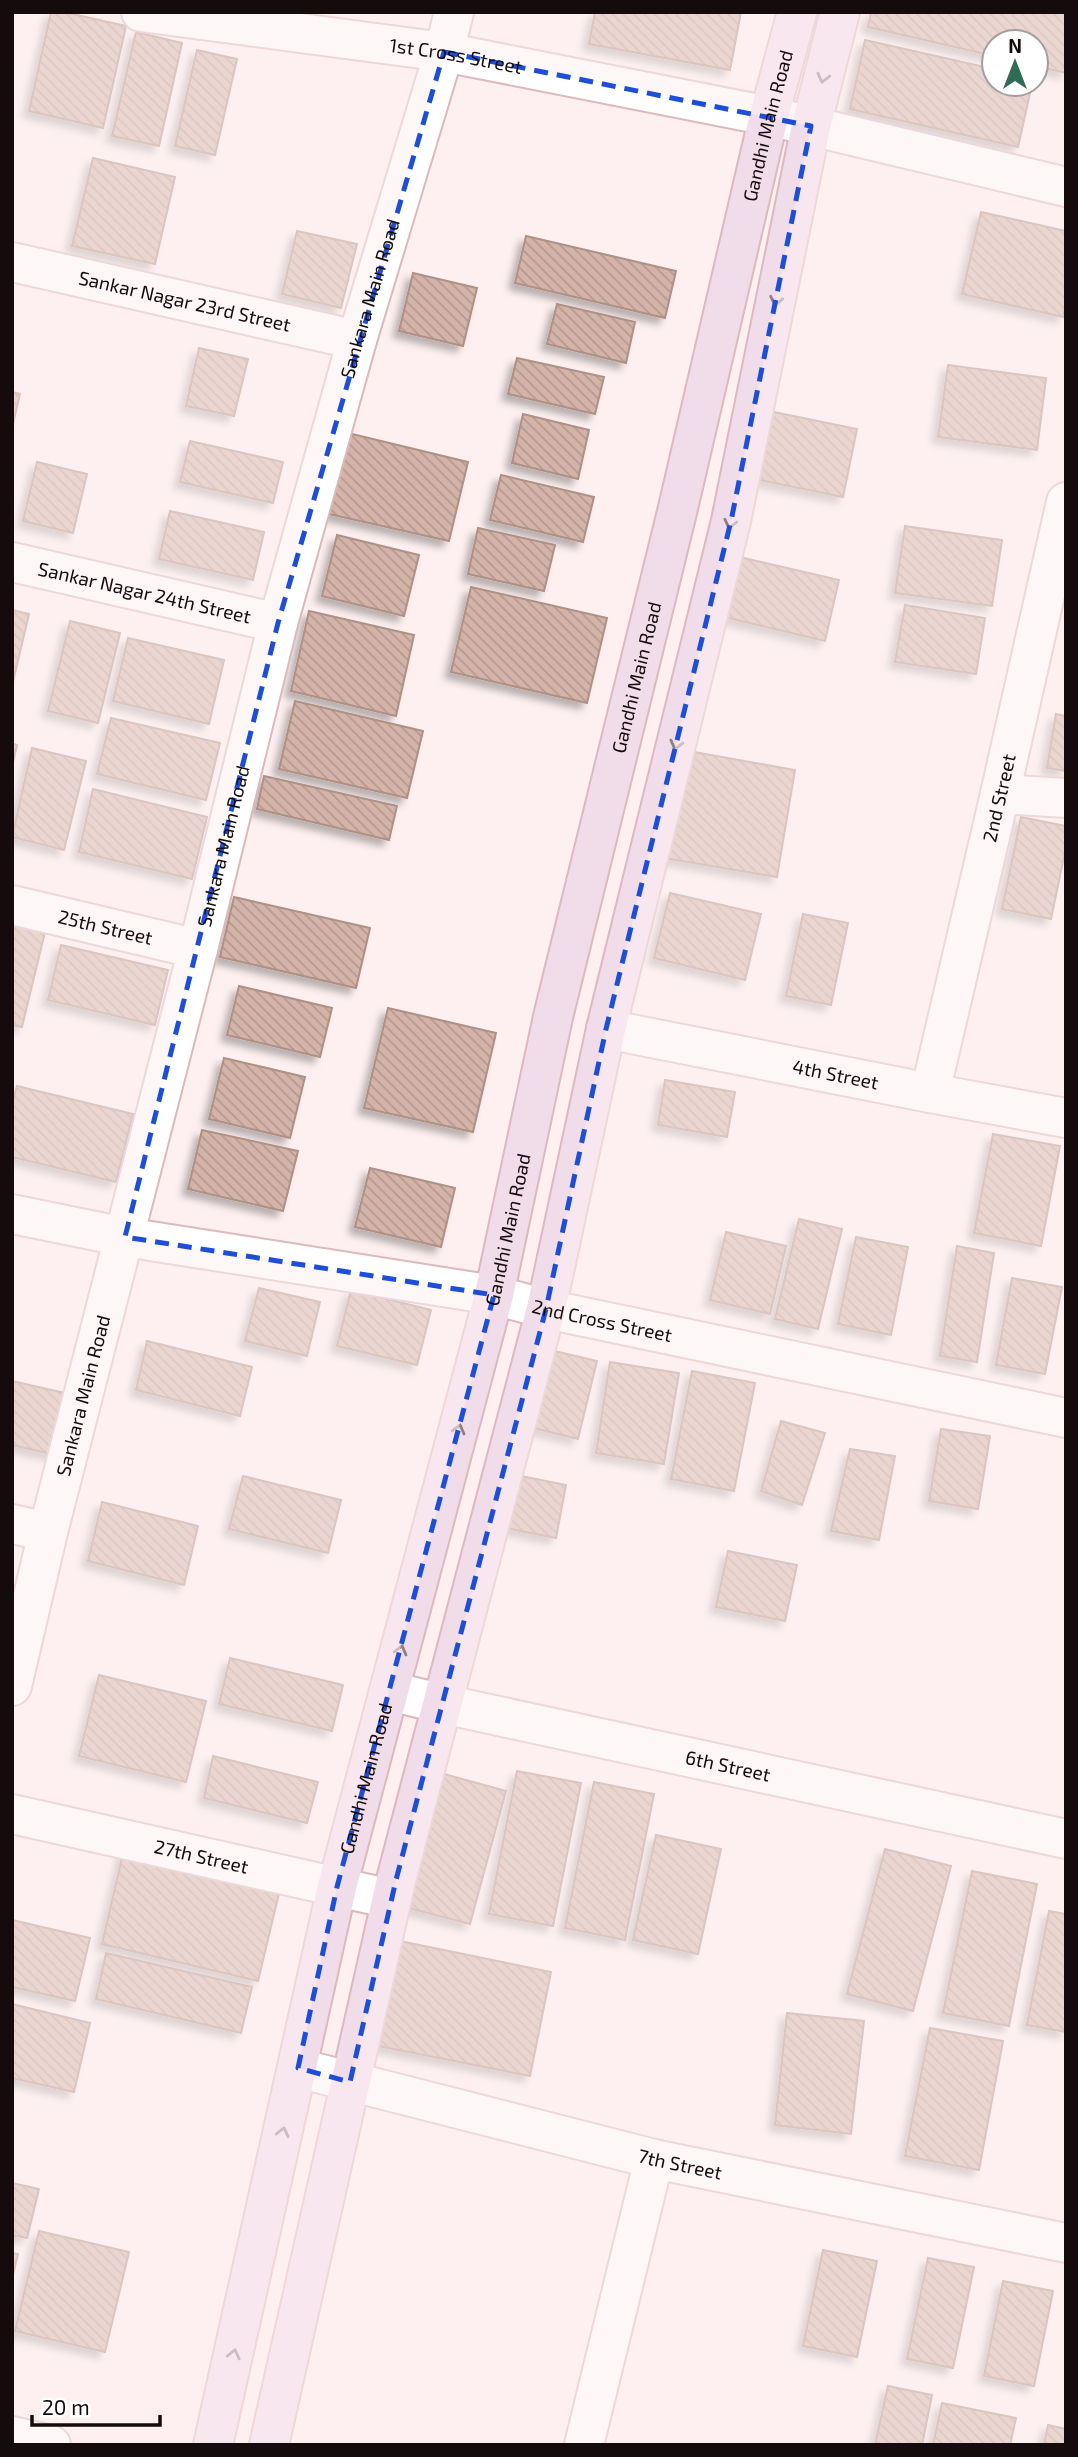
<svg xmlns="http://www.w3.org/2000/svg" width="1078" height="2457" font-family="'Exo 2',sans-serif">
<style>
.building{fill:url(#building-back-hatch);stroke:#af9085;stroke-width:2;filter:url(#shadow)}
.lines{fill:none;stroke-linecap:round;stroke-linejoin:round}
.street-casing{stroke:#dcb9bd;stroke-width:42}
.secondary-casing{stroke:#dcb9bd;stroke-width:42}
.street{stroke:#fff;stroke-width:38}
.secondary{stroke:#f1dcea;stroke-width:38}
.oneway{stroke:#8e7e86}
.marked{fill:none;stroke:#1d4ed8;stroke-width:5;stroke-dasharray:14 9;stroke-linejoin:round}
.labels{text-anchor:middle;stroke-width:5;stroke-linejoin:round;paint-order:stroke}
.street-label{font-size:19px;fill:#160b0c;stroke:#fff}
</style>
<defs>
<pattern id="building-back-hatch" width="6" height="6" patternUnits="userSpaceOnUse" patternTransform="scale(1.75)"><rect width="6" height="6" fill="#d4b4a8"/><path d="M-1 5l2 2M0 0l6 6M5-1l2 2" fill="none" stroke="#b5998f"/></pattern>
<filter id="shadow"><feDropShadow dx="-6" dy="6" stdDeviation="3.5" flood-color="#0004"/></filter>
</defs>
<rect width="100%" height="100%" fill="#fef0f1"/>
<!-- building -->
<g class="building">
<polygon points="51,12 64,12 126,26 103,128 29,111"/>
<polygon points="595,12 741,12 730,70 589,44"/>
<polygon points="871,12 1066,12 1066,73 1036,66 1036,42 994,42 994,56 868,27"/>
<polygon points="136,32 182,43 159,146 112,136"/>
<polygon points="865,40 994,69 994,84 1032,84 1018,147 850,109"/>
<polygon points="197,50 237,59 215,155 175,146"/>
<polygon points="93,158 175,177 155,264 72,246"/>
<polygon points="981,212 1066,231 1066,305 1063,317 962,294"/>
<polygon points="297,231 357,244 341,308 282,294"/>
<polygon points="526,236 676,271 665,318 515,283"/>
<polygon points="413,273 477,288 463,346 399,331"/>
<polygon points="557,304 635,322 626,363 547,344"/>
<polygon points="199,348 248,359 234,416 186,406"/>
<polygon points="517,358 604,377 595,414 508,394"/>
<polygon points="948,365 1046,378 1037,450 938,437"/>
<polygon points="12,392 20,394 13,424 12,424"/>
<polygon points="769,411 857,429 843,497 755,479"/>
<polygon points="523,414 589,430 578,479 512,463"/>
<polygon points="348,433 468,462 449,541 329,514"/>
<polygon points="190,441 283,462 273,503 180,482"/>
<polygon points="37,462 87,474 73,533 23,521"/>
<polygon points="501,475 594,497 583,542 490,520"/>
<polygon points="170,511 264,532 253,580 159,559"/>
<polygon points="905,526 1002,540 992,606 895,593"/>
<polygon points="478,528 555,545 544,591 468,574"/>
<polygon points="337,535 419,555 404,616 322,596"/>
<polygon points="735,556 839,580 825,641 720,616"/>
<polygon points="471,587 607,618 587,703 451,672"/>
<polygon points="905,605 985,618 976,674 895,662"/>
<polygon points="12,610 29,614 12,686"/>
<polygon points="309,611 414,635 396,716 291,691"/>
<polygon points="70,621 120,633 98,723 48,711"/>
<polygon points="128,638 224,660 209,724 113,701"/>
<polygon points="295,701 423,731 407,798 279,769"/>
<polygon points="1056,714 1066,716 1066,771 1047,768"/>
<polygon points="111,718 220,743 206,800 97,774"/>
<polygon points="12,743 17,745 12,767"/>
<polygon points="32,748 86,761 64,850 12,837"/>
<polygon points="683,750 795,770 777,877 664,858"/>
<polygon points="264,776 397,806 389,840 257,809"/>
<polygon points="93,789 207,817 192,879 79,852"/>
<polygon points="1021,817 1066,826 1066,847 1051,919 1002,909"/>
<polygon points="670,893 761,914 745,980 654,958"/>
<polygon points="234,897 370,928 356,988 220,957"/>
<polygon points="803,914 848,923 831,1005 786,996"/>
<polygon points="12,924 45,932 22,1027 12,1025"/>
<polygon points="61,945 168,970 155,1025 48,1000"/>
<polygon points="239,986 332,1008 320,1057 227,1035"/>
<polygon points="388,1008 496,1033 473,1132 364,1108"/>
<polygon points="224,1058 305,1077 290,1138 209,1119"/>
<polygon points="665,1080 735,1092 727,1137 658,1125"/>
<polygon points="17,1086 133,1114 116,1182 12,1157 12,1105"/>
<polygon points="202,1130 298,1151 283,1211 188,1189"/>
<polygon points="993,1134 1060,1146 1041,1246 974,1233"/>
<polygon points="370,1168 455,1188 441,1247 355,1227"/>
<polygon points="799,1219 842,1229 818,1329 775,1319"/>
<polygon points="726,1232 786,1246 770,1314 710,1300"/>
<polygon points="856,1237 908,1247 891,1335 838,1324"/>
<polygon points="957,1246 994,1253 977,1362 940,1356"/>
<polygon points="1012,1278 1062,1287 1045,1374 996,1365"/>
<polygon points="259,1288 320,1302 307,1356 245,1341"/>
<polygon points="351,1290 431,1310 417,1365 337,1346"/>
<polygon points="147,1341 252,1367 240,1416 136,1390"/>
<polygon points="546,1349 597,1361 578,1439 526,1426"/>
<polygon points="610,1362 679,1373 664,1464 596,1453"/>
<polygon points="692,1371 755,1383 734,1491 671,1479"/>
<polygon points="12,1381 74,1395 60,1456 12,1445"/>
<polygon points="781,1421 825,1433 802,1505 761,1491"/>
<polygon points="941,1429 990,1436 978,1509 929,1501"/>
<polygon points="850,1449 895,1456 879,1540 831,1531"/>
<polygon points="511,1474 566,1485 556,1538 501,1527"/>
<polygon points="243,1476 341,1500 328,1553 229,1529"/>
<polygon points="102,1502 198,1526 184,1585 88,1561"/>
<polygon points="728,1551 797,1565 785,1621 716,1607"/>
<polygon points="230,1658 343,1685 332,1731 219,1704"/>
<polygon points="99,1675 206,1701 186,1782 79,1756"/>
<polygon points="213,1756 318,1782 307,1823 204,1798"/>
<polygon points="517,1771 581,1783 553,1926 489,1914"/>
<polygon points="437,1772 506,1791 470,1924 401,1906"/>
<polygon points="594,1782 654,1794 625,1940 565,1928"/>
<polygon points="656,1835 721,1849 698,1954 633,1940"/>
<polygon points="124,1849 281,1885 258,1981 102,1944"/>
<polygon points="885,1849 951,1866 913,2011 847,1994"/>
<polygon points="972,1871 1037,1884 1009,2026 943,2013"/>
<polygon points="1049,1911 1066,1914 1066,2032 1027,2025"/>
<polygon points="12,1920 90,1938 75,2001 12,1987"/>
<polygon points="395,1940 551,1972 530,2076 373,2045"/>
<polygon points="106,1953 252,1987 241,2033 96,1999"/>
<polygon points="12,2004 90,2023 74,2092 12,2078"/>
<polygon points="787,2013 864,2021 851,2134 775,2125"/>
<polygon points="930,2028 1003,2041 979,2170 905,2156"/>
<polygon points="12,2183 39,2189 27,2238 12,2235"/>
<polygon points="39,2231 129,2252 105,2352 15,2331"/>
<polygon points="823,2250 877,2261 857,2357 803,2346"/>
<polygon points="12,2253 18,2254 12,2279"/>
<polygon points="928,2258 974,2267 953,2368 907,2359"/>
<polygon points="1003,2281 1053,2291 1034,2386 984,2376"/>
<polygon points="888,2386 932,2395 922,2445 875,2445"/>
<polygon points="942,2403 1016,2418 1010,2445 933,2445"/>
<polygon points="1048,2425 1066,2429 1066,2445 1044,2445"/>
</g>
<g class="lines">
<!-- street casing -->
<g class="street-casing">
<g id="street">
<path id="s1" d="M141,12L444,52L769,116L1066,187"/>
<path id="s2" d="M12,262L357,340"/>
<path id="s3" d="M12,562L278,623"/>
<polyline points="1000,794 1066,798"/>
<path id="s4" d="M12,905L198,949"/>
<path id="s5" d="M606,1029L930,1093L1066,1118"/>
<path id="s6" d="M930,1093L1000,794L1066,502"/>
<path id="s7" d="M12,1214L125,1237L494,1295L546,1309L1066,1418"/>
<polyline points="12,1524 48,1532"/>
<path id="s8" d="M12,1686L48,1532L198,949L278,623L357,340L444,52L454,12"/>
<path id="s9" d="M390,1691L443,1704L1066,1839"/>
<path id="s10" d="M12,1814L391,1899"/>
<path id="s11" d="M298,2068L654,2159L1066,2243"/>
<polyline points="12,2436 51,2445"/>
<polyline points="584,2445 654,2159"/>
</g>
</g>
<!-- secondary casing -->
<g class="secondary-casing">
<g id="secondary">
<path id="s12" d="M213,2445L337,1887L494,1295L553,1017L678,508L769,116L797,12"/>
<polyline points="269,2445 396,1880 546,1309 606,1029 731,521 811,126 840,12"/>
</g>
</g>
<!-- street -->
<use href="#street" class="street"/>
<!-- secondary -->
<use href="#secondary" class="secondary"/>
</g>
<!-- one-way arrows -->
<defs><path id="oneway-chevron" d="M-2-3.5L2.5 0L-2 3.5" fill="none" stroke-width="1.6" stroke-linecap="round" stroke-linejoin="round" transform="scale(1.75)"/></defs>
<g class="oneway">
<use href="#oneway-chevron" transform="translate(823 78) rotate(104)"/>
<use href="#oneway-chevron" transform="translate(776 301) rotate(102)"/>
<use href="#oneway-chevron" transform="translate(730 524) rotate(103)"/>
<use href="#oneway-chevron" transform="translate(676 745) rotate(104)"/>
<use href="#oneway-chevron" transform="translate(459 1429) rotate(-75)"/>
<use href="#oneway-chevron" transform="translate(401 1650) rotate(-75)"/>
<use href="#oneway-chevron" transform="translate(283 2132) rotate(-77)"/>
<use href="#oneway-chevron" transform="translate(234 2354) rotate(-77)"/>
</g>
<!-- marked area -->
<path d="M0 0H1078V2457H0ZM444,52L811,126L731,521L606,1029L546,1309L396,1880L350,2082L298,2068L337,1887L494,1295L125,1237L278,623Z" fill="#fef0f1" fill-opacity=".55" fill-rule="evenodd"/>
<path class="marked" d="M444,52L811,126L731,521L606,1029L546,1309L396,1880L350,2082L298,2068L337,1887L494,1295L125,1237L278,623Z"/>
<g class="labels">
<!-- street labels -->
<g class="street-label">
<text dy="7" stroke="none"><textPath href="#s1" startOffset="318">1st Cross Street</textPath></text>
<text dy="7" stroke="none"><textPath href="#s12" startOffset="2385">Gandhi Main Road</textPath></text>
<text dy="7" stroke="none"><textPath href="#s8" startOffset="1433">Sankara Main Road</textPath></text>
<text dy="7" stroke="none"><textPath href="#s2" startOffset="177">Sankar Nagar 23rd Street</textPath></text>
<text dy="7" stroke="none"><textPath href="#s3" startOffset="136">Sankar Nagar 24th Street</textPath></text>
<text dy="7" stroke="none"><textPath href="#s12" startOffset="1818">Gandhi Main Road</textPath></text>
<text dy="7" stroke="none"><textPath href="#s6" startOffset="303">2nd Street</textPath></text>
<text dy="7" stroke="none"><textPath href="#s8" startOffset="866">Sankara Main Road</textPath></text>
<text dy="7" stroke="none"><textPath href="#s4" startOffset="96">25th Street</textPath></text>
<text dy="7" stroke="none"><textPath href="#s5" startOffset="234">4th Street</textPath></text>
<text dy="7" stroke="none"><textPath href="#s12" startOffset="1251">Gandhi Main Road</textPath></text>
<text dy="7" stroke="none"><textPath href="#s7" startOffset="600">2nd Cross Street</textPath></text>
<text dy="7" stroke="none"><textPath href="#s8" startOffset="299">Sankara Main Road</textPath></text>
<text dy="7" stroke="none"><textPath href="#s9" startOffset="346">6th Street</textPath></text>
<text dy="7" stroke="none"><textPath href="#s12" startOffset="684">Gandhi Main Road</textPath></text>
<text dy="7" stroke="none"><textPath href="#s10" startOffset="194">27th Street</textPath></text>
<text dy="7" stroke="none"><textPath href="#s11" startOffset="394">7th Street</textPath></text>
</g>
</g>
<!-- border -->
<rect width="1078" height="2457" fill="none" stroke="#160b0c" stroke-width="28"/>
<!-- north arrow -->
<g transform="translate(1015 63)"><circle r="33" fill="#ffffff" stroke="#a29d9e" stroke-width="2"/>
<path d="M0-5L12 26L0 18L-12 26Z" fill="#306b55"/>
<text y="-10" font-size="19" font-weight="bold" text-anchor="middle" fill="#160b0c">N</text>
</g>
<!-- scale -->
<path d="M32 2415v10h128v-10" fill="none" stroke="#160b0c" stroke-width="3.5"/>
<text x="42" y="2415" font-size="21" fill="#160b0c" stroke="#ffffff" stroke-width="5" paint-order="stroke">20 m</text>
</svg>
